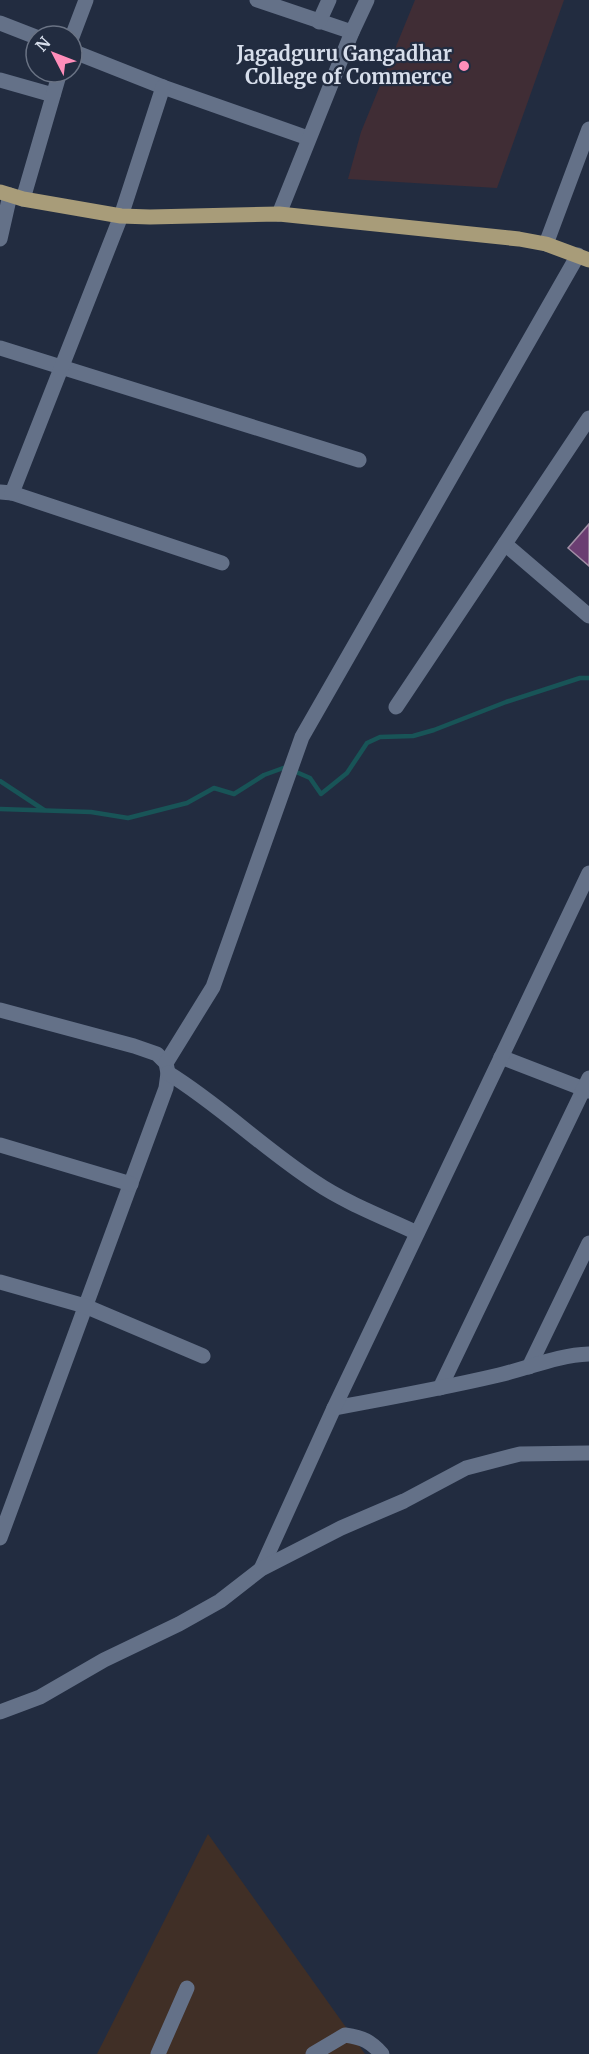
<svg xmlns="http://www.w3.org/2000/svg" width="589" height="2054" font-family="Merriweather,serif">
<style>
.industrial{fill:#402f26}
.education{fill:#402d35}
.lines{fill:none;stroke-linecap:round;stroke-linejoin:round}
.stream{stroke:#185457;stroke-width:4.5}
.building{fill:#6b3e72;stroke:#a28ea5;stroke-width:1.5}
.minor{stroke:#647188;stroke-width:15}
.major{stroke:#a89c79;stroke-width:15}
.poi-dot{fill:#ff8eba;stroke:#222c40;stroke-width:2}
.labels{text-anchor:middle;stroke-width:4.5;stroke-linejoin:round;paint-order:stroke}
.poi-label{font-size:20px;font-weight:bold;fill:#d7deeb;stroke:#222c40;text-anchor:end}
</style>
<rect width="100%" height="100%" fill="#222c40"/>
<!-- industrial -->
<polygon class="industrial" points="208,1834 365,2054 97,2054"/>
<!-- education -->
<polygon class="education" points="415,0 564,0 497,188 348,179 361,132"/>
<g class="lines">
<!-- stream -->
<g class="stream">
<polyline points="294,771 310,778 321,794 347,773 367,743 380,737 413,736 434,730 506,702 580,678 589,678"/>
<polyline points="0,781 44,810"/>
<polyline points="0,809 91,812 128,818 187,803 214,788 234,794 264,775 286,767"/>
</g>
</g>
<!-- building -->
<polygon class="building" points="589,524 589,566 568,548"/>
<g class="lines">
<!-- minor -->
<g class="minor">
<polyline points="257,0 352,32"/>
<polyline points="319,22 329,0"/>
<polyline points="0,23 36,37"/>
<polyline points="72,37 86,0"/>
<polyline points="72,51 163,87 308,138"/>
<polyline points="0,80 53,95"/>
<polyline points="23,199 60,72"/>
<polyline points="279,214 352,32 367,0"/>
<polyline points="0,239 10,195"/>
<polyline points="546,244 589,129"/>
<polyline points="0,348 359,460"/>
<polyline points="0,492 12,493 222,563"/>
<polyline points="12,493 121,216 163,87"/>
<polyline points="505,544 589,616"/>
<polyline points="396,707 589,418"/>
<polyline points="0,1010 134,1046 157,1054 166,1063 168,1073 166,1088 0,1538"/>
<polyline points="501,1057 589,1091"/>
<polyline points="166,1063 213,987 302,737 578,255"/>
<path d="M168,1073C220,1105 264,1149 315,1182C346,1203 383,1217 417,1233"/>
<polyline points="0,1145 131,1184"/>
<polyline points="0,1282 85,1306 203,1356"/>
<polyline points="529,1367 589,1243"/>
<polyline points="440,1388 589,1078"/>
<path d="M334,1408C389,1398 444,1388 499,1375C529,1368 558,1355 589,1354"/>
<polyline points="261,1569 334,1408 589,873"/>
<polyline points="0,1712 40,1697 104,1660 179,1624 220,1601 261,1569 341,1528 404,1501 466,1468 520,1454 589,1453"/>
<polyline points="158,2054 187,1988"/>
<path d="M313,2054L345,2035C364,2038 370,2041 382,2054"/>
</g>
<!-- major -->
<polyline class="major" points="0,192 23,199 121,216 150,217 279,214 519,239 546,244 589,260"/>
</g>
<!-- markers -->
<circle class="poi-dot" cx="464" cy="66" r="6"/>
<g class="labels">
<!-- poi labels -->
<g class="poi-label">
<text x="452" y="61">Jagadguru Gangadhar<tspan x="452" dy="23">College of Commerce</tspan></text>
</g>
</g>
<!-- north arrow -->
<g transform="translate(54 54) rotate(312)"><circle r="28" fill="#222c40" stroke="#6a7384" stroke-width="1.5"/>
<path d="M0-4.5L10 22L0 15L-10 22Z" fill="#ff8eba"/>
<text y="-9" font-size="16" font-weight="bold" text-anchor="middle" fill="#d7deeb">N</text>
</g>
</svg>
